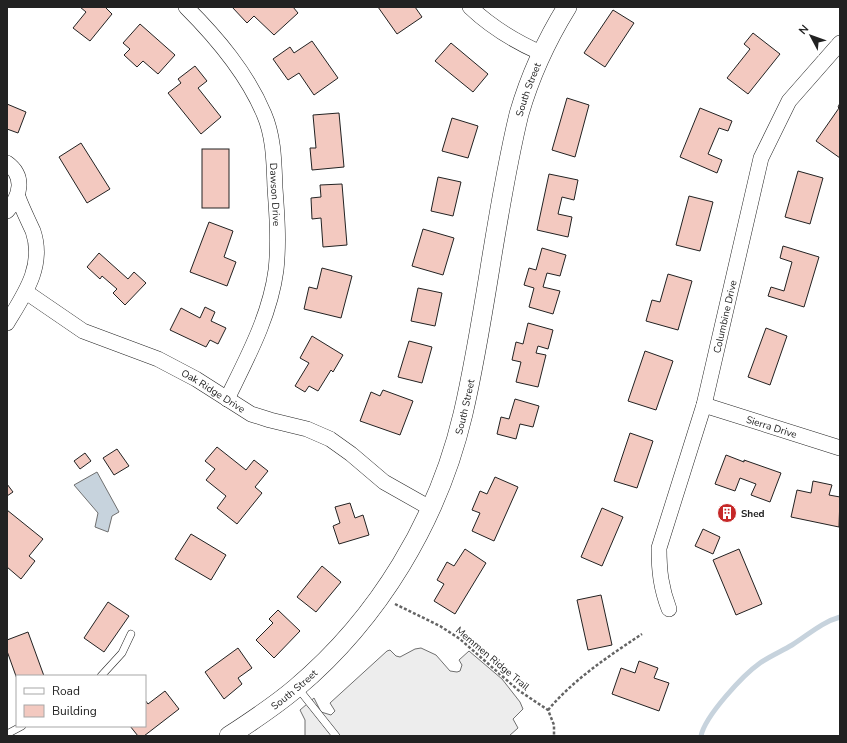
<svg xmlns="http://www.w3.org/2000/svg" width="847" height="743" font-family="'Nunito Sans',sans-serif">
<style>
.parking{fill:#ededed;stroke:#6f6f6f}
.water{fill:#c7d3dd;stroke:#6f6f6f}
.lines{fill:none;stroke-linecap:round;stroke-linejoin:round}
.stream{stroke:#c7d3dd;stroke-width:5}
.building{fill:#f3c9c0;stroke:#222}
.service-casing{stroke:#222;stroke-width:8}
.minor-casing{stroke:#222;stroke-width:16}
.tertiary-casing{stroke:#222;stroke-width:20}
.path{stroke:#646464;stroke-width:2.5;stroke-dasharray:3 2;stroke-linecap:butt}
.service{stroke:#fff;stroke-width:7}
.minor{stroke:#fff;stroke-width:15}
.tertiary{stroke:#fff;stroke-width:19}
.labels{text-anchor:middle;stroke-width:3;stroke-linejoin:round;paint-order:stroke}
.street-label{font-size:10px;fill:#222;stroke:#fff}
.poi-label{font-size:10px;font-weight:bold;fill:#222;stroke:#fff;text-anchor:start}
</style>
<rect width="100%" height="100%" fill="#fff"/>
<!-- parking -->
<polygon class="parking" points="421,648 436,655 450,671 457,672 460,671 462,665 459,660 469,651 502,679 520,702 523,709 513,719 518,728 509,736 305,736 305,720 300,710 314,698 321,712 331,715 335,711 330,703 387,651 390,650 396,656 400,657 415,649"/>
<!-- water -->
<polygon class="water" points="97,472 119,512 112,516 108,532 95,527 98,513 74,485"/>
<g class="lines">
<!-- stream -->
<path class="stream" d="M701,736C705,716 743,675 760,663C770,656 782,651 792,645C808,635 822,622 840,617"/>
</g>
<!-- building -->
<g class="building">
<polygon points="80,7 107,7 106,8 112,14 90,41 73,28 86,12"/>
<polygon points="232,7 293,7 298,13 274,35 254,16 247,23"/>
<polygon points="378,7 415,7 422,17 397,34"/>
<polygon points="613,10 634,23 605,67 584,53"/>
<polygon points="140,24 175,55 158,74 143,61 137,67 124,55 130,49 123,43"/>
<polygon points="753,33 780,54 748,94 727,78 750,49 744,44"/>
<polygon points="312,41 338,78 314,95 299,73 288,80 273,59 290,47 294,53"/>
<polygon points="451,43 488,74 473,92 435,61"/>
<polygon points="195,66 207,81 198,88 221,117 201,134 168,93 181,83 178,79"/>
<polygon points="567,98 589,105 575,157 552,150"/>
<polygon points="840,103 840,158 816,141 839,108 838,107"/>
<polygon points="7,104 26,112 18,133 7,129"/>
<polygon points="700,108 732,121 728,131 719,128 708,154 722,160 717,173 680,157"/>
<polygon points="339,113 344,167 312,170 310,148 316,148 313,115"/>
<polygon points="452,118 478,126 468,158 442,151"/>
<polygon points="81,143 110,189 87,203 59,157"/>
<rect x="202" y="149" width="27" height="59"/>
<polygon points="798,171 823,178 810,224 785,217"/>
<polygon points="549,174 578,180 574,200 562,197 558,214 572,217 568,237 537,230"/>
<polygon points="438,177 461,182 453,216 431,211"/>
<polygon points="342,184 347,245 323,247 321,218 312,219 311,198 321,197 320,185"/>
<polygon points="689,196 713,202 700,251 676,245"/>
<polygon points="209,222 233,231 224,257 236,262 227,286 190,272"/>
<polygon points="423,229 454,238 443,275 412,266"/>
<polygon points="783,246 819,257 804,307 768,296 771,287 784,291 792,262 780,258"/>
<polygon points="542,248 566,255 560,276 547,273 543,287 560,291 553,314 529,307 534,288 524,285 529,268 536,270"/>
<polygon points="99,253 128,279 134,272 146,283 125,305 113,293 117,289 102,276 100,279 87,267"/>
<polygon points="322,268 352,276 341,318 304,309 309,287 317,289"/>
<polygon points="668,274 692,281 678,330 646,321 652,300 660,302"/>
<polygon points="418,288 442,293 435,326 411,321"/>
<polygon points="205,307 215,312 211,321 226,328 218,344 210,340 206,347 170,330 181,308 200,318"/>
<polygon points="528,323 553,330 548,349 538,346 536,353 546,355 538,387 516,382 521,362 512,360 516,342 523,344"/>
<polygon points="766,328 787,336 770,385 748,377"/>
<polygon points="312,336 343,355 333,372 331,370 318,391 309,386 305,392 295,386 309,363 300,358"/>
<polygon points="409,341 432,347 422,383 398,377"/>
<polygon points="645,351 673,361 656,410 628,401"/>
<polygon points="383,390 413,401 400,435 360,421 371,392 380,396"/>
<polygon points="515,399 539,406 533,427 520,424 516,439 497,434 501,417 509,419"/>
<polygon points="630,433 653,441 637,488 614,481"/>
<polygon points="217,447 246,470 254,460 268,471 255,487 262,493 237,524 217,508 226,496 206,480 215,469 205,461"/>
<polygon points="117,449 129,466 114,475 103,458"/>
<polygon points="85,453 91,461 80,469 74,461"/>
<polygon points="726,455 744,462 744,460 781,473 770,502 751,495 756,484 740,478 735,491 715,484"/>
<polygon points="495,477 518,487 494,541 472,531 480,513 472,510 480,491 487,494"/>
<polygon points="813,481 832,485 829,495 840,497 839,527 791,517 797,490 811,493"/>
<polygon points="7,484 13,492 7,496"/>
<polygon points="350,503 355,518 363,515 369,535 339,544 333,526 340,523 335,507"/>
<polygon points="602,508 623,517 602,566 581,557"/>
<polygon points="724,508 732,511 729,519 721,516"/>
<polygon points="7,510 43,539 29,556 35,561 21,579 7,567"/>
<polygon points="703,529 720,537 713,554 695,546"/>
<polygon points="191,534 226,555 211,580 175,559"/>
<polygon points="465,549 486,563 455,614 434,601 444,584 437,580 447,562 454,566"/>
<polygon points="739,549 762,604 736,615 713,560"/>
<polygon points="322,566 341,582 316,612 297,597"/>
<polygon points="601,595 612,645 588,650 577,600"/>
<polygon points="108,602 129,616 104,652 84,638"/>
<polygon points="278,610 300,631 274,658 256,640 273,623 269,619"/>
<polygon points="28,632 44,676 17,676 17,679 7,651 7,640"/>
<polygon points="238,648 252,668 238,678 242,684 224,699 205,672"/>
<polygon points="639,661 658,668 654,678 669,683 659,711 612,694 621,668 635,673"/>
<polygon points="165,691 179,709 144,736 138,736 130,726 145,726 145,700 148,704"/>
</g>
<g class="lines">
<!-- service casing -->
<g class="service-casing">
<g id="service">
<polyline points="101,676 122,653 131,634"/>
<polyline points="297,687 336,736"/>
<polyline points="7,734 22,726"/>
</g>
</g>
<!-- minor casing -->
<g class="minor-casing">
<g id="minor">
<path id="s1" d="M186,7C217,38 247,73 264,114C274,137 274,163 275,188C277,215 279,243 276,270C270,316 247,358 227,399"/>
<path d="M470,7C491,27 514,41 541,53"/>
<path d="M7,163C25,176 21,196 7,211"/>
<path id="s2" d="M26,292L83,331L158,359L196,379L251,414L270,420L307,429L330,439L351,454L384,482L430,508"/>
<path d="M7,323C24,295 45,266 33,231C28,220 22,208 18,197"/>
<path id="s3" d="M704,405L840,448"/>
<path id="s4" d="M669,609C661,588 659,571 659,548L704,405L761,158L789,101L840,43"/>
</g>
</g>
<!-- tertiary casing -->
<g class="tertiary-casing">
<g id="tertiary">
<path id="s5" d="M229,736C252,721 275,706 296,688C379,618 438,520 463,414C486,315 495,213 519,114C530,76 546,41 567,7"/>
</g>
</g>
<!-- path -->
<g class="path">
<polyline points="395,604 440,626 460,639 518,690 548,710 554,725 554,736"/>
<path d="M548,710C574,679 609,656 642,634"/>
</g>
<!-- service -->
<use href="#service" class="service"/>
<!-- minor -->
<use href="#minor" class="minor"/>
<!-- tertiary -->
<use href="#tertiary" class="tertiary"/>
</g>
<!-- icons -->
<defs>
<g id="building-disc" transform="scale(1)"><circle r="9.5" fill="#c62828" stroke="#fff"/><path d="M-4-6H4V6H1V3H-1V6H-4ZM-2.5-4.3h1.7v1.8h-1.7ZM.8-4.3h1.7v1.8H.8ZM-2.5-1h1.7V.8h-1.7ZM.8-1h1.7V.8H.8Z" fill="#fff"/></g>
</defs>
<g fill-rule="evenodd">
<use href="#building-disc" x="727" y="513"/>
</g>
<g class="labels">
<!-- street labels -->
<g class="street-label">
<text dy="4" stroke="none"><textPath href="#s5" startOffset="740">South Street</textPath></text>
<text dy="4" stroke="none"><textPath href="#s1" startOffset="215">Dawson Drive</textPath></text>
<text dy="4" stroke="none"><textPath href="#s4" startOffset="303">Columbine Drive</textPath></text>
<text dy="4" stroke="none"><textPath href="#s2" startOffset="213">Oak Ridge Drive</textPath></text>
<text dy="4" stroke="none"><textPath href="#s5" startOffset="416">South Street</textPath></text>
<text dy="4" stroke="none"><textPath href="#s3" startOffset="71">Sierra Drive</textPath></text>
<text transform="translate(493 658) rotate(40)" y="4">Memmen Ridge Trail</text>
<text dy="4" stroke="none"><textPath href="#s5" startOffset="80">South Street</textPath></text>
</g>
<!-- poi labels -->
<g class="poi-label">
<text x="741" y="517">Shed</text>
</g>
</g>
<!-- border -->
<rect width="847" height="743" fill="none" stroke="#222222" stroke-width="16"/>
<!-- legend -->
<rect x="16" y="675" width="130" height="52" fill="#ffffff" stroke="#a7a7a7"/>
<rect x="24" y="688" width="20" height="6" fill="#ffffff" stroke="#a7a7a7"/>
<text x="52" y="695" font-size="12" fill="#222222">Road</text>
<rect x="24" y="705" width="20" height="12" fill="#f3c9c0" stroke="#a7a7a7"/>
<text x="52" y="715" font-size="12" fill="#222222">Building</text>
<!-- north arrow -->
<g transform="translate(811 36) rotate(311)" stroke="#ffffff" stroke-width="3" paint-order="stroke">
<path d="M0-3L7 15L0 10L-7 15Z" fill="#222222"/>
<text y="-6" font-size="11" font-weight="bold" text-anchor="middle" fill="#222222">N</text>
</g>
</svg>
